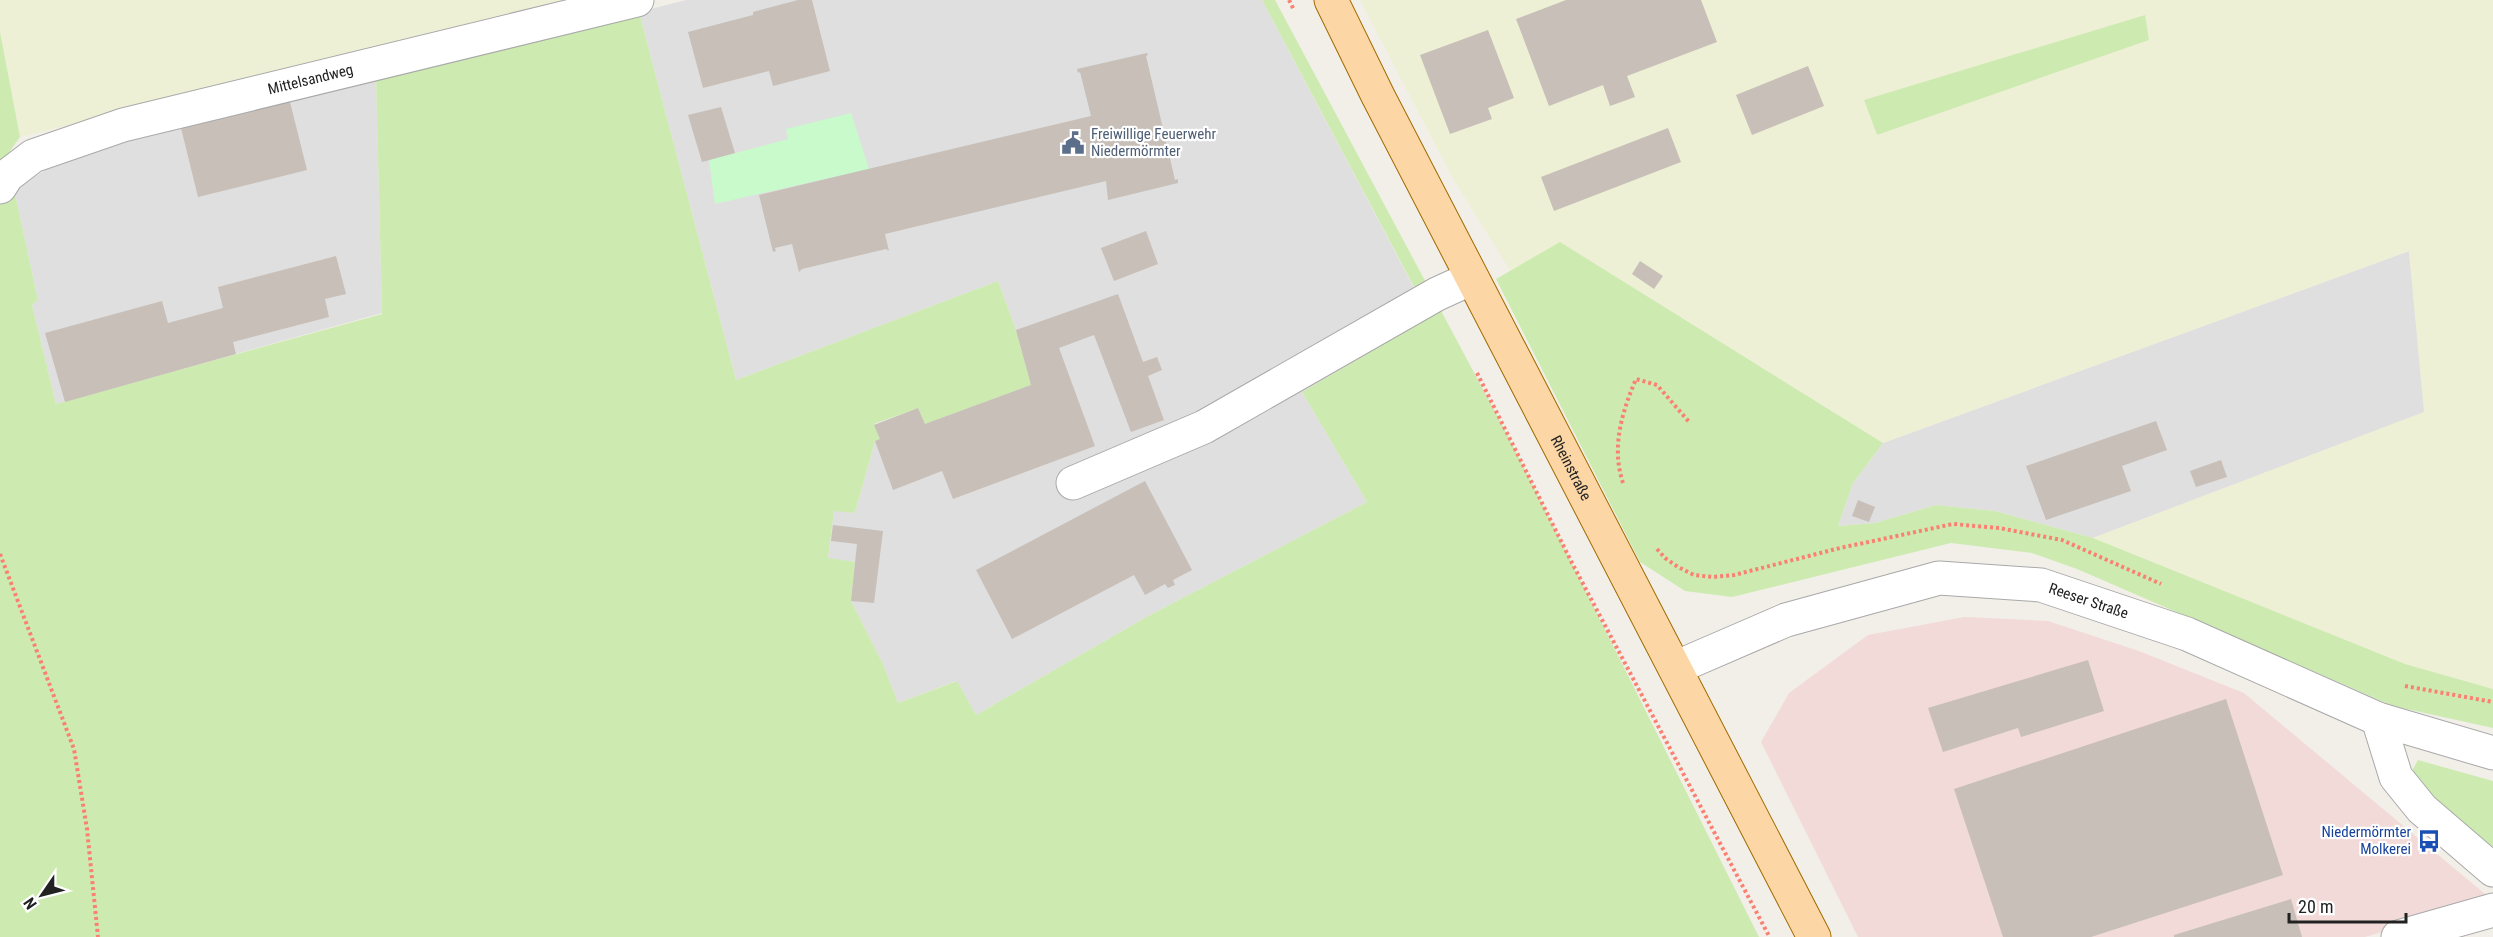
<svg xmlns="http://www.w3.org/2000/svg" width="2493" height="937" font-family="'Roboto Condensed',sans-serif">
<style>
.residential{fill:#e0dfdf}
.commercial{fill:#f2dad9}
.farmland{fill:#eef0d5;fill-rule:evenodd}
.grass{fill:#cdebb0}
.park{fill:#c8facc}
.building{fill:#c7bfb8}
.lines{fill:none;stroke-linecap:round;stroke-linejoin:round}
.minor-casing{stroke:#a9a9a9;stroke-width:35}
.major-casing{stroke:#a06b00;stroke-width:35}
.path{stroke:#fa8072;stroke-width:4;stroke-dasharray:3 3;stroke-linecap:butt}
.minor{stroke:#fff;stroke-width:33}
.major{stroke:#fcd6a4;stroke-width:33}
.labels{text-anchor:middle;stroke-width:4.5;stroke-linejoin:round;paint-order:stroke}
.street-label{font-size:15px;fill:#222;stroke:#fff}
.service-label{font-size:15px;fill:#4e5e75;stroke:#fff;text-anchor:start}
.transit-label{font-size:15px;fill:#164399;stroke:#fff;text-anchor:end}
</style>
<rect width="100%" height="100%" fill="#f2efe9"/>
<!-- residential -->
<g class="residential">
<polygon points="686,0 1262,0 1430,318 1302,392 1367,502 1150,615 976,715 956,681 898,703 883,664 851,601 855,562 828,559 834,510 855,513 875,441 874,425 918,408 924,423 1016,330 998,281 736,380 639,12"/>
<polygon points="376,75 382,313 56,404 32,305 38,300 14,189 81,149"/>
<polygon points="2409,251 2425,412 2093,538 1995,511 1936,505 1875,523 1838,526 1853,483 1883,443"/>
</g>
<!-- commercial -->
<polygon class="commercial" points="1964,617 2048,621 2139,651 2244,693 2491,899 2365,937 1858,937 1761,742 1789,693 1868,635"/>
<!-- farmland -->
<g class="farmland">
<polygon points="0,0 581,0 20,137 0,32"/>
<path d="M1360,0H2493V689L2405,664L2093,538L2424,412L2409,251L1883,443L1560,242L1511,272L1452,177ZM2144,15L2149,40L1877,135L1864,101Z"/>
</g>
<!-- grass -->
<g class="grass">
<polygon points="1262,0 1275,0 1509,438 1759,937 0,937 0,32 20,137 8,154 14,189 38,300 32,305 56,404 382,314 376,75 639,12 736,380 998,281 1016,330 1031,385 925,424 918,408 874,424 880,439 875,441 855,513 834,511 828,558 855,562 851,601 883,664 898,703 957,681 976,715 1150,615 1367,502 1302,392 1430,317"/>
<polygon points="2145,15 2149,40 1877,135 1864,100"/>
<polygon points="1560,242 1883,443 1853,483 1838,526 1875,523 1936,505 1995,511 2093,538 2405,664 2493,689 2493,728 2393,706 2077,569 2032,553 1951,543 1732,597 1685,591 1640,562 1496,279"/>
<polygon points="2418,760 2493,781 2493,852 2408,778"/>
</g>
<!-- park -->
<polygon class="park" points="851,113 869,169 715,204 709,160 788,139 786,129"/>
<!-- building -->
<g class="building">
<polygon points="798,0 812,0 830,71 773,86 769,71 703,88 688,32 753,15 753,12"/>
<polygon points="1566,0 1701,0 1717,42 1627,76 1635,97 1610,106 1603,85 1549,106 1516,19"/>
<polygon points="1488,30 1514,98 1488,108 1492,119 1450,134 1420,55"/>
<polygon points="1147,53 1148,55 1146,56 1175,180 1178,179 1178,183 1108,200 1106,181 885,234 889,251 886,249 802,269 799,272 792,244 775,248 776,251 773,252 759,195 1091,116 1080,72 1078,73 1077,69"/>
<polygon points="1808,66 1824,106 1752,135 1736,95"/>
<polygon points="289,98 307,170 198,197 180,124"/>
<polygon points="721,107 735,153 702,162 688,115"/>
<polygon points="1668,128 1681,162 1554,211 1541,177"/>
<polygon points="1146,231 1158,264 1114,281 1101,248"/>
<polygon points="336,256 346,294 325,299 329,317 233,342 236,354 65,402 45,333 162,301 168,323 223,308 218,287"/>
<polygon points="1640,261 1663,276 1654,289 1632,274"/>
<polygon points="1118,294 1143,362 1157,357 1162,370 1148,376 1164,420 1131,432 1094,335 1059,348 1095,446 953,499 942,471 893,490 875,441 880,439 874,425 918,408 925,424 1031,385 1016,330"/>
<polygon points="2156,421 2167,450 2122,466 2131,491 2046,520 2026,466"/>
<polygon points="2221,460 2227,477 2196,487 2190,471"/>
<polygon points="1145,481 1192,570 1173,580 1175,585 1168,588 1165,584 1145,595 1134,575 1012,639 976,570"/>
<polygon points="1858,500 1875,507 1869,522 1852,516"/>
<polygon points="833,525 883,531 874,603 851,601 857,544 831,541"/>
<polygon points="2088,660 2104,711 2021,737 2018,728 1943,752 1928,708"/>
<polygon points="2226,699 2283,875 2091,937 2003,937 1954,789"/>
<polygon points="2291,899 2302,937 2174,937 2174,935"/>
</g>
<g class="lines">
<!-- minor casing -->
<g class="minor-casing">
<g id="minor">
<path id="s1" d="M0,187L7,176L33,156L123,125L637,0"/>
<polyline points="1073,483 1204,427 1437,294 1472,278"/>
<path id="s2" d="M1675,668L1786,620L1939,578L2041,585L2187,634L2378,719L2493,753"/>
<polyline points="2378,719 2396,777 2422,809 2493,870"/>
<polyline points="2398,937 2493,910"/>
</g>
</g>
<!-- major casing -->
<g class="major-casing">
<g id="major">
<path id="s3" d="M1331,0L1378,96L1814,937"/>
</g>
</g>
<!-- path -->
<g class="path">
<polyline points="1289,0 1294,10"/>
<polyline points="1477,373 1571,561 1769,936"/>
<path d="M1623,483C1611,447 1622,412 1636,379L1657,385L1690,423"/>
<polyline points="1657,549 1665,558 1678,567 1694,575 1713,577 1734,575 1840,548 1953,524 1999,528 2062,540 2161,584"/>
<polyline points="0,554 74,749 87,829 98,937"/>
<polyline points="2405,686 2493,702"/>
</g>
<!-- minor -->
<use href="#minor" class="minor"/>
<!-- major -->
<use href="#major" class="major"/>
</g>
<!-- icons -->
<defs>
<g id="civic-bare" transform="scale(1.8)"><path d="M-.6-6.5H3V-4.5H.6V-3L4-1V1h2V6H-6V1h2V-1L-.6-3ZM-1.2 2.5V6h2.4V2.5Z" fill="#5c6f8a" stroke="#fff" stroke-width="2.5" paint-order="stroke"/></g>
<g id="bus-bare" transform="scale(1.8)"><path d="M-5-6H5V4H4V6H2V4H-2V6H-4V4H-5ZM-3.5-4V0h7V-4ZM-3.5 1.2v1.5H-2V1.2ZM2 1.2v1.5H3.5V1.2Z" fill="#1a4fb4" stroke="#fff" stroke-width="2.5" paint-order="stroke"/></g>
</defs>
<g fill-rule="evenodd">
<use href="#civic-bare" x="1073" y="143"/>
<use href="#bus-bare" x="2429" y="841"/>
</g>
<g class="labels">
<!-- street labels -->
<g class="street-label">
<text dy="5" stroke="none"><textPath href="#s1" startOffset="334">Mittelsandweg</textPath></text>
<text dy="5" stroke="none"><textPath href="#s3" startOffset="526">Rheinstraße</textPath></text>
<text dy="5" stroke="none"><textPath href="#s2" startOffset="432">Reeser Straße</textPath></text>
</g>
<!-- service labels -->
<g class="service-label">
<text x="1091" y="139">Freiwillige Feuerwehr<tspan x="1091" dy="17">Niedermörmter</tspan></text>
</g>
<!-- transit labels -->
<g class="transit-label">
<text x="2411" y="837">Niedermörmter<tspan x="2411" dy="17">Molkerei</tspan></text>
</g>
</g>
<!-- north arrow -->
<g transform="translate(42 895) rotate(235)" stroke="#ffffff" stroke-width="4.5" paint-order="stroke">
<path d="M0-4.5L10 22L0 15L-10 22Z" fill="#222222"/>
<text y="-9" font-size="16" font-weight="bold" text-anchor="middle" fill="#222222">N</text>
</g>
<!-- scale -->
<path d="M2289 913v9h117v-9" fill="none" stroke="#222222" stroke-width="3"/>
<text x="2298" y="913" font-size="18" fill="#222222" stroke="#ffffff" stroke-width="4.5" paint-order="stroke">20 m</text>
</svg>
